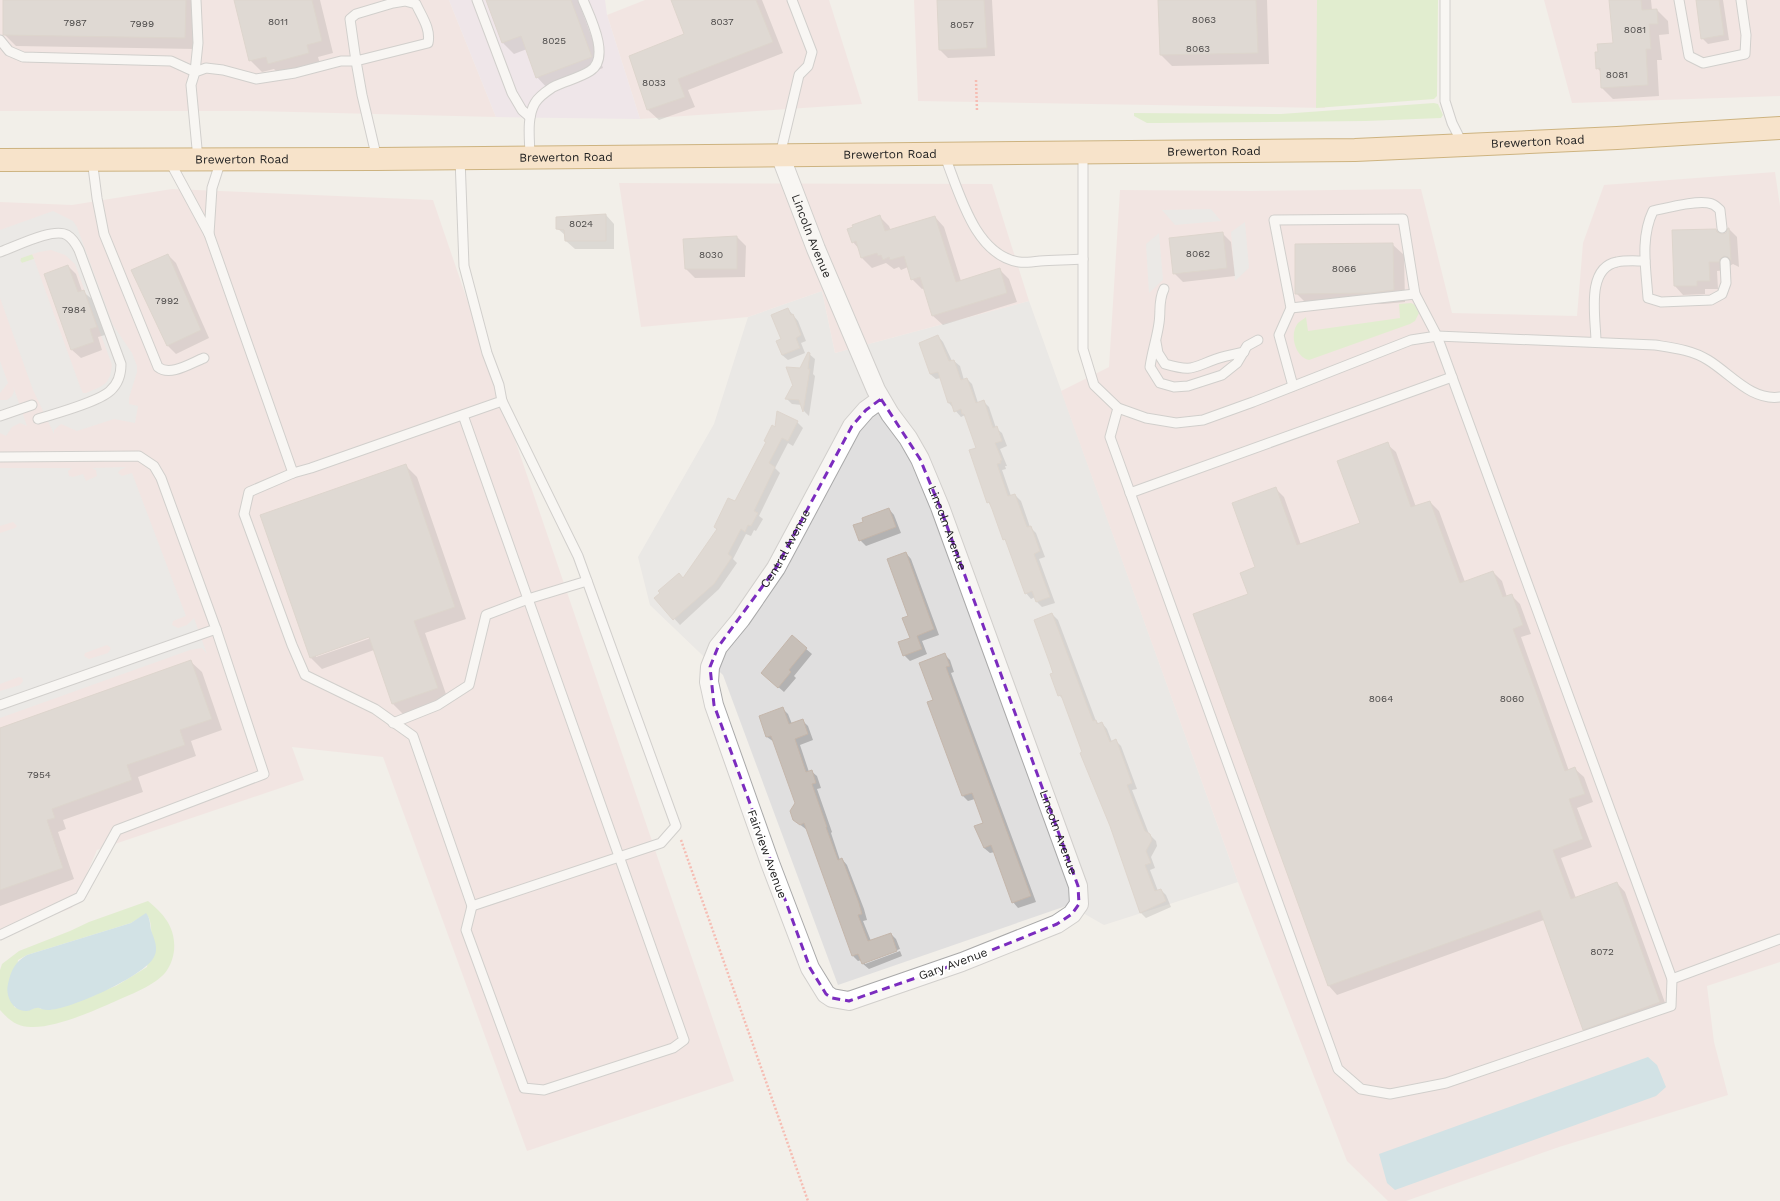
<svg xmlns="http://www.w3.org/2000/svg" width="1780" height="1201" font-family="'Work Sans',sans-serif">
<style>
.residential{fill:#e0dfdf}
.commercial{fill:#f2dad9}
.industrial{fill:#ebdbe8}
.grass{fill:#cdebb0;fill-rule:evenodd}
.parking{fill:#e2e2e2;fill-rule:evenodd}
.water{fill:#aad3df}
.shadow{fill:#0003;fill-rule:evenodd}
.building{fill:#c7bfb8;stroke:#c4b6ab}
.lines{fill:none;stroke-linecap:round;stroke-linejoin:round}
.lane-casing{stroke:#a9a9a9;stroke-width:11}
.street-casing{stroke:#a9a9a9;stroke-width:20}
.primary-casing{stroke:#a06b00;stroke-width:24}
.path{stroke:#fa8072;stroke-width:2.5;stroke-dasharray:2 2;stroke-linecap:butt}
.lane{stroke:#fff;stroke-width:9}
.street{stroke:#fff;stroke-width:18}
.primary{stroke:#fcd6a4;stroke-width:22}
.marked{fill:none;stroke:#7b2cbf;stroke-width:3;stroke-dasharray:8 5;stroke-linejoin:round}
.labels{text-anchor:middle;stroke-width:4;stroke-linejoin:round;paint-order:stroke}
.number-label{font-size:10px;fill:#4b4948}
.street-label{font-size:12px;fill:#222;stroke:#fff}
</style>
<rect width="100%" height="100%" fill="#f2efe9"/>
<!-- residential -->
<polygon class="residential" points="822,291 835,353 1029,301 1238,882 1104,925 1069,905 838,985 723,675 650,605 638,557 714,424 748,317"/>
<!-- commercial -->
<g class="commercial">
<polygon points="0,0 449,0 496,117 250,111 0,111"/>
<polygon points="645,0 829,0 862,104 640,119 607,15"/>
<polygon points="914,0 1322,0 1325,108 918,101"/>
<polygon points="1544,0 1780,0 1780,96 1572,103"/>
<polygon points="1775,172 1780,206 1780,962 1707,986 1714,1042 1728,1095 1559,1147 1406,1201 1388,1201 1347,1161 1238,882 1061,391 1109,367 1120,190 1251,191 1421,189 1452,313 1577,316 1583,243 1604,185"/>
<polygon points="619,183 992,184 1029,301 835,353 822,291 748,317 641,327"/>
<polygon points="172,189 433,200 734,1081 527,1151 383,757 292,747 304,780 97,850 72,908 0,935 0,202 72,205"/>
</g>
<!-- industrial -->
<polygon class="industrial" points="449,0 605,0 607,15 640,119 496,117"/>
<!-- grass -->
<g class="grass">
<polygon points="1317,0 1438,0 1437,96 1434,99 1316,108"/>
<polygon points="1434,103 1438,104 1443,115 1441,118 1366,121 1158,123 1147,123 1134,116 1134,113 1281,114"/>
<polygon points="32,254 34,259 22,263 20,262 21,258"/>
<path d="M1411,303L1415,305L1419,313L1415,321L1410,324L1309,360C1295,357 1289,334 1298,323C1300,321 1304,319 1306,317L1308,331L1400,318L1399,304Z"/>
<path d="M148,901C155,907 162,913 167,921C177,936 177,958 165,973C153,987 124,997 107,1005C86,1014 53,1028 31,1027C17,1027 9,1020 0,1010V970L2,964L19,951L70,931L89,922ZM146,914C156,923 149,954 147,967L116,986L102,991L91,997L41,1009L38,1007L26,1011L14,1007L18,960L27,955L131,923Z"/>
</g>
<!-- parking -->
<g class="parking">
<polygon points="1211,209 1221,221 1175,225 1162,210"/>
<path d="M53,211L73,221L77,227L113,325L132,353L137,366V372L129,398V404L138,406L135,423L114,419L77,431L61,424L54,430V434L33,390L0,298V230ZM51,250L65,255L75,264L112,365L110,376L106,383L100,387L86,393H83L81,389L34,259L22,263L20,260L21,258L39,252Z"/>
<polygon points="1245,222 1249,268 1235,281 1231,232"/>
<polygon points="1159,233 1163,280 1149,293 1146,244"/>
<polygon points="0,361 8,383 0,393"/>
<polygon points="13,386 27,426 20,423 12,427 6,436 0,433 0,400 7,400 12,396 14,391"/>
<path d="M126,467L120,470L118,473L122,476L132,473L186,616L173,621L172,625L178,628L187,625L194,618L207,654L202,648L190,650L0,718V691L20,685L23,681L22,678L19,677L0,684V533L15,528L17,526L13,522L0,526V468H72L68,471L69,476L73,477L83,474L86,481L97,476L96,470L92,468ZM107,645L111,648L108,653L89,659L84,656L85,653Z"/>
</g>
<!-- water -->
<g class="water">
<path d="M146,913C150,917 150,925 151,930C154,939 159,948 154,957C145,976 69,1010 48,1010C44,1010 42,1009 39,1008C35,1007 31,1011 27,1011C13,1012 5,996 8,984C11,970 15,962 27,955L131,923Z"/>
<polygon points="1648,1057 1657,1065 1666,1087 1656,1096 1395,1190 1387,1183 1379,1154"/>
</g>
<!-- shadow -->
<g class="shadow">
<polygon points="4,0 198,0 196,49 16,46 4,34"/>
<polygon points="235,0 320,0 333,53 318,57 320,64 280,75 274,69 262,72 250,60"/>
<polygon points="487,0 578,0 603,68 548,89 537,77 527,49 514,54 503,43"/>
<polygon points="672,0 762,0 783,53 688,90 695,107 659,120 648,110 630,57 686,34"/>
<polygon points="938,0 992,0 995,56 948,58 940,50"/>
<polygon points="1159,0 1267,0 1269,64 1172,66 1161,55"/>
<polygon points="1611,0 1651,0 1652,10 1657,10 1668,21 1669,34 1659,35 1662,60 1657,60 1659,96 1613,99 1602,88 1601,72 1597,68 1615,44"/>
<polygon points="1697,0 1723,0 1729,40 1708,44 1702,38"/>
<polygon points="606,215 614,224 614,249 575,249 566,241 566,236 557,228"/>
<polygon points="880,217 889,226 891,231 935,217 944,227 961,281 999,269 1009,279 1017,302 943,325 933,316 925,288 922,289 912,279 908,267 901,270 899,267 894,269 886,263 872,268 862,258 859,249 853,242"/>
<polygon points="1729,229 1737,237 1739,267 1733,264 1728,267 1727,270 1717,271 1718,289 1705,289 1705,294 1683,295 1675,286 1673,231 1716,230 1722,235 1726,233"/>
<polygon points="1223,234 1231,242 1235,276 1183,282 1174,273"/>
<polygon points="737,237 746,246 745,277 695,278 686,269 684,240"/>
<polygon points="1392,244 1404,255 1405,302 1383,304 1308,305 1296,293"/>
<polygon points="168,255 176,263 209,338 176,354 168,346"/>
<polygon points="68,266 76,274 82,291 92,299 105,335 98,337 102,350 81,358 72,350"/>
<polygon points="788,309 798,321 806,341 801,343 805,353 788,360 782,355 782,340"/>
<polygon points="938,336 943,342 952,361 954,361 960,366 964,380 967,379 972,384 978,403 984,402 989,407 996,428 1002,433 1007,446 1000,449 1007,466 1005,466 1006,469 1002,470 1011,496 1015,495 1021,501 1030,527 1036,533 1045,557 1039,559 1055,603 1042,607 1037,602 1035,597 1031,599 1026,593 1008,543 1004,539 992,506 988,502 977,448 965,415 961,417 948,402 941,378 936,379 930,374"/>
<polygon points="809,354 815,359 813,374 815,376 809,416 804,411 802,405 792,404 786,398 795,387 801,369"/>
<polygon points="797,422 803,428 793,446 788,443 775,468 780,473 759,516 763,519 756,531 754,530 751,536 746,534 733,559 737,563 719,589 680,625 656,598 684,579 718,530 715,527 735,503 776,428"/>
<polygon points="1387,444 1396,452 1416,507 1430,502 1439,511 1465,582 1493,572 1502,581 1507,597 1511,595 1520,604 1531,634 1521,637 1569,771 1575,769 1584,777 1593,802 1577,808 1592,847 1561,858 1576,898 1617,883 1625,892 1668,1011 1592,1038 1584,1029 1544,920 1337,995 1329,986 1195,614 1249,595 1275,488 1284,497 1301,545 1361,523"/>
<path d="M406,466L417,477L466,619L425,633L448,700L404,715L393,704L374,650L322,669L310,657ZM373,635L374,637L316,657V655Z"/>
<polygon points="889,509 894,515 901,533 866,546 860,540 864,522"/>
<polygon points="906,553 911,559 939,635 922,641 927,654 910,661 904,655 911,638"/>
<polygon points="1052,614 1058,620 1096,721 1099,724 1102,723 1107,729 1112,742 1116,741 1121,746 1137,789 1132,790 1149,834 1156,841 1157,846 1151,857 1155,868 1150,870 1158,891 1161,890 1166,895 1171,907 1146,918 1140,912 1111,826 1064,700 1059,695 1054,674"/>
<polygon points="792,637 812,654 794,676 796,678 784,692 768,678"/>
<polygon points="944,654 950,660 954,672 951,673 1036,902 1018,908 1013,902 995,852 990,853 984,848 975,827 984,823 975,799 968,801 963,796 929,703 934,701"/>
<polygon points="190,661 202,672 222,730 191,741 196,756 138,777 143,792 63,820 66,829 58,832 74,879 0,906 0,728"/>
<polygon points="783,709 788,714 792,724 802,720 808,726 813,740 800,745 809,772 811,771 817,776 821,788 817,789 832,832 831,833 840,860 842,859 847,865 864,909 867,920 863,921 871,941 891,934 896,939 900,949 865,962 865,964 900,951 902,956 869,969 863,964 862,960 858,961 853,956 807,830 794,820 796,803 774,742 767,737"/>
</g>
<!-- building -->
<g class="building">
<polygon points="3,0 186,0 185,38 3,35"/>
<polygon points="234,0 312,0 322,41 307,45 309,53 268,64 266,57 249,61"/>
<polygon points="486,0 571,0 592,57 536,78 521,36 502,43"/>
<polygon points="671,0 756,0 773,42 678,79 685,97 647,110 629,56 684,34"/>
<polygon points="937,0 984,0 987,48 939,50"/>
<polygon points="1158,0 1256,0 1258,53 1160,55"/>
<polygon points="1609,0 1641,0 1642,10 1657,9 1658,24 1649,24 1651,49 1646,49 1648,85 1601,88 1600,68 1596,69 1595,52 1598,52 1597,44 1613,43"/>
<polygon points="1696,0 1719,0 1724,35 1701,39"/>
<polygon points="606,214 606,241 565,241 564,230 556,229 556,217"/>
<polygon points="880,215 885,231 935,216 956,282 1000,268 1007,293 932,316 920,277 911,280 904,256 890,260 889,257 883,260 881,255 878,256 877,253 861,258 856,241 852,243 847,229 853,227 852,225"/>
<polygon points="1728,228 1729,228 1731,260 1728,257 1724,256 1720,259 1719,262 1709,262 1710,281 1697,281 1697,286 1674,286 1672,230 1716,229 1717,232 1722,234 1726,233"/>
<polygon points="1223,232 1227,268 1173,274 1169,238"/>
<polygon points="737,236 737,269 685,269 683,239"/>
<polygon points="1393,243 1394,290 1371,293 1295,294 1295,244"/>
<polygon points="168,254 201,330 167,346 131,270"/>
<polygon points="68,265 78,292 84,290 97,327 90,329 94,342 71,350 44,274"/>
<polygon points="788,308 791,315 793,314 801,335 796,338 800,348 782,355 776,341 781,339 771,315"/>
<polygon points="938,335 949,361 954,360 961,380 967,378 976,403 984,400 993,428 997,426 1002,441 995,443 1002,460 1000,461 1001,463 997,464 1008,496 1015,494 1027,527 1031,526 1040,551 1034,554 1050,597 1036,602 1032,591 1025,594 1005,539 1003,540 992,509 989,502 987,503 969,450 976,448 964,414 962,414 961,409 954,412 951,402 948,403 938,372 930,374 919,343"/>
<polygon points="808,352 810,353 808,369 810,369 803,412 799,400 785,399 792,386 793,386 786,367 800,368"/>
<polygon points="777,411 798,421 788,441 782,438 769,463 775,467 754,511 758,513 751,526 748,525 745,532 741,529 728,554 732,557 714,584 673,620 654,598 660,593 658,591 679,573 683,578 717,529 714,527 728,498 735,501 766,442 764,441 772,425 775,427"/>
<polygon points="1388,442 1411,507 1430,501 1460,583 1493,571 1503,597 1512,594 1523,625 1513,629 1565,771 1575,767 1585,794 1569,799 1583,839 1553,850 1571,899 1617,882 1660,1002 1583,1030 1540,910 1328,986 1193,614 1248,594 1240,573 1255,567 1232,503 1276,487 1297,545 1360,523 1337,461"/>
<polygon points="406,464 455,607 414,621 438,688 392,704 369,637 310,658 260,515"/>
<polygon points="889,508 896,527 859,541 853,525 863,522 862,518"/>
<polygon points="906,552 934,629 917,636 922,649 903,656 898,642 910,638 902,618 908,616 887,559"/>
<polygon points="1052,613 1093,721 1096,720 1097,724 1102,722 1110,742 1116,739 1132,783 1127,785 1136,809 1145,831 1150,834 1152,840 1146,851 1151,863 1145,865 1155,891 1161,889 1166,901 1140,913 1110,826 1080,753 1082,752 1061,695 1058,696 1050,674 1053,673 1050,664 1034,620"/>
<polygon points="792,635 807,648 789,670 791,672 778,688 761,673"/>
<polygon points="945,653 950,666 946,667 1031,896 1012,903 991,845 984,848 974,826 983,823 972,793 962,796 927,702 933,700 919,663"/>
<polygon points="191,660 212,719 180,730 185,745 127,765 132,780 52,809 55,818 47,820 63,868 0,890 0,728"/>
<polygon points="783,707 789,724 803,719 808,734 795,739 806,772 812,770 816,783 812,784 827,827 826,827 838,860 842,858 859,903 862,914 858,915 868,941 891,933 897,951 862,964 858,954 852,956 804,823 800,825 793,820 790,811 795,803 771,736 766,737 759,716"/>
</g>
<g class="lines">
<!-- lane casing -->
<g class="lane-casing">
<g id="lane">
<polyline points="477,0 512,93 522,110 530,117"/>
<polyline points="1445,0 1445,101 1452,123 1463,145"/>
<polyline points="1679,0 1689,56 1703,63 1745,54 1746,35 1741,0"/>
<polyline points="0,40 9,51 23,57 171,61 195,72 198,43 196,0"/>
<path d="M1083,152V349L1094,385L1118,408L1146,418L1176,423L1203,420L1253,402L1411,340L1437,336L1655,345C1674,348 1692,350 1708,360C1731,374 1751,401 1780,397"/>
<path d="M944,154C959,191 974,255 1019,262C1025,263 1033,262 1040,261C1054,260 1069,260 1083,259"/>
<polyline points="780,155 799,75 808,66 812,52 792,0"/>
<path d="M530,157C530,141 526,118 535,103C539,96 547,91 553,87C565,81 579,78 590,71C611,58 590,17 583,0"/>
<path d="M92,159L97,198L104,234L158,367C170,377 191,363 204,358"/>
<path d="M198,159L191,85L195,72L206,68L223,70L256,79L295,73L341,61H356L350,19L356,14L393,3L405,1L416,4C422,17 431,29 428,43L356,61L362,95L377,159"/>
<polyline points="169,160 209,234 212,188 221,160"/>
<path d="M1722,228L1720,210C1718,208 1715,205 1712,204C1699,199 1667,208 1653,211C1640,238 1646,269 1648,298L1661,302L1711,300L1722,294L1726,283L1725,262"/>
<polyline points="209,234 293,473 311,468 502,401 499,385 487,353 464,266 460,158"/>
<path d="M0,252C15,247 53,227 67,235C72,238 76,244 79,250L121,364C121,374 118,384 110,391C98,402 54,414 38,419"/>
<path d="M1164,289C1158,301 1161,311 1159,323C1157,338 1152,352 1150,367L1160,383L1174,387L1188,386L1222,375L1237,363L1247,346L1258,340"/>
<polyline points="1291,308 1415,294"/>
<path d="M1156,342L1158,353L1165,364C1193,372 1191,368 1216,359C1225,356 1235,354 1244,352"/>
<path d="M1596,342C1596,319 1585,268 1617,262C1626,260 1636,261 1645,261"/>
<polyline points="1118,408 1110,437 1338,1069 1361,1089 1390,1094 1446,1083 1671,1006 1672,979 1437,336 1415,294 1403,219 1274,220 1291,308 1279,335 1293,386"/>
<polyline points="0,416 32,405"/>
<polyline points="0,457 139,456 154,466 161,478 216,629 0,705"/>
<polyline points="293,473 249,492 244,514 292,645 305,675 375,709 413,736 472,906 661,843 676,826 578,556 502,401"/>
<polyline points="1130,493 1452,377"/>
<polyline points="393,723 438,705 469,685 486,615 528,599 463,415"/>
<polyline points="472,906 466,930 524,1088 544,1090 673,1048 684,1040 528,599 587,581"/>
<polyline points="0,935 80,897 117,830 264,774 216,629"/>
<polyline points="1672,979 1780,939"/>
</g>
</g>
<!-- street casing -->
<g class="street-casing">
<g id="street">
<path id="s1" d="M780,155L816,249L876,390L890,414L908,438L920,459L940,507L1078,886L1079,904L1072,914L1057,924L962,962L849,1001L832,998L826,994L810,968L770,863L714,705L709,682L710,667L718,647L741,619L776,568L852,426L866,410L881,399"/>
</g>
</g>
<!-- primary casing -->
<g class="primary-casing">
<g id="primary">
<path id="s2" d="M0,160L377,159L1355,150L1617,138L1780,128"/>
</g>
</g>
<!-- path -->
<g class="path">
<polyline points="976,80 977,111"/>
<polyline points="681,840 808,1201"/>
</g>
<!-- lane -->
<use href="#lane" class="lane"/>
<!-- street -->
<use href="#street" class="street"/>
<!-- primary -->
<use href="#primary" class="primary"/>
</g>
<!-- marked area -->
<path d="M0 0H1780V1201H0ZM881,399L920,459L940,507L1078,886L1079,904L1072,914L1057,924L962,962L849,1001L832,998L826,994L810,968L714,705L710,667L718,647L776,568L852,426L866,410Z" fill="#f2efe9" fill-opacity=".55" fill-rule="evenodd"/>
<path class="marked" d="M881,399L920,459L940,507L1078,886L1079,904L1072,914L1057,924L962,962L849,1001L832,998L826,994L810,968L714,705L710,667L718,647L776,568L852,426L866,410Z"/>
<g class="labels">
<!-- number labels -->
<g class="number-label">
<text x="1204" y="23">8063</text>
<text x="278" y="25">8011</text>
<text x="722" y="25">8037</text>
<text x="75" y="26">7987</text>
<text x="142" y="27">7999</text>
<text x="962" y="28">8057</text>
<text x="1635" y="33">8081</text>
<text x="554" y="44">8025</text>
<text x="1198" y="52">8063</text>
<text x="1617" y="78">8081</text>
<text x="654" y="86">8033</text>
<text x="581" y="227">8024</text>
<text x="1198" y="257">8062</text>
<text x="711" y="258">8030</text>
<text x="1344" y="272">8066</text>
<text x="167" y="304">7992</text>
<text x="74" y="313">7984</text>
<text x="1381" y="702">8064</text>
<text x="1512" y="702">8060</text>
<text x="39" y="778">7954</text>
<text x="1602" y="955">8072</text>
</g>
<!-- street labels -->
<g class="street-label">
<text dy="4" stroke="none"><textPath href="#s2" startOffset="1538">Brewerton Road</textPath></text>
<text dy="4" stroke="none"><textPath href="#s2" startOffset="1214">Brewerton Road</textPath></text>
<text dy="4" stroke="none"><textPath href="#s2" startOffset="890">Brewerton Road</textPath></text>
<text dy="4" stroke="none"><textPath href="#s2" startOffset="566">Brewerton Road</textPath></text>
<text dy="4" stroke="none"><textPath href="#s2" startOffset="242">Brewerton Road</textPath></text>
<text dy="4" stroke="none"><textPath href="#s1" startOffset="87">Lincoln Avenue</textPath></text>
<text dy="4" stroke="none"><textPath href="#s1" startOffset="410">Lincoln Avenue</textPath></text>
<text dy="4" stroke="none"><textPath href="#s1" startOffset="1576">Central Avenue</textPath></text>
<text dy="4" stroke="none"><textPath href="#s1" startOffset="734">Lincoln Avenue</textPath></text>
<text transform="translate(767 854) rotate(70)" y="4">Fairview Avenue</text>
<text transform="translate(953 964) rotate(-20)" y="4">Gary Avenue</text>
</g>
</g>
</svg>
